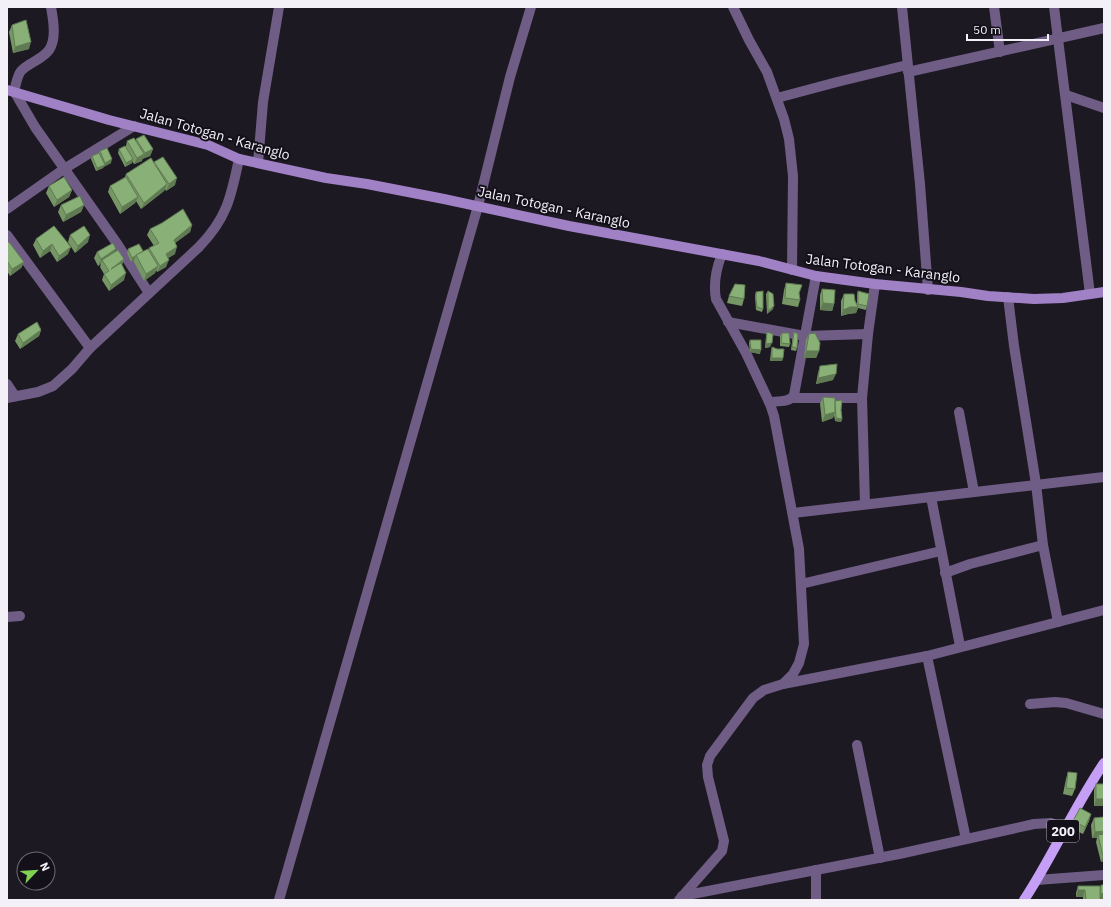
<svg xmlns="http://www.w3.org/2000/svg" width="1111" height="907" font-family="'IBM Plex Sans',sans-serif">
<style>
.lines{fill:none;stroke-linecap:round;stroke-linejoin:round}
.minor{stroke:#6f5d86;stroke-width:10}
.secondary{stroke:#a081c5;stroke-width:10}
.primary{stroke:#c59ef6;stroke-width:10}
.wall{fill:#769765}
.shaded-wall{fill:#607b53}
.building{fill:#89b076;stroke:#607b53}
.labels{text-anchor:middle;stroke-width:4;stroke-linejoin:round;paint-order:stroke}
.shield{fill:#14101a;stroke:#b0adb5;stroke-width:1}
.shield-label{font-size:13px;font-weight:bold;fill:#f3f0f7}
.street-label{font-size:14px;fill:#f3f0f7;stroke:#14101a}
</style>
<rect width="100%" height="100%" fill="#1d1923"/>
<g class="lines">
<!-- minor -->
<g class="minor">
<path d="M51,7C53,19 57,39 49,50C42,60 29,62 21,71C17,76 16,85 14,91L35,127L118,245L149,293"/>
<polyline points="733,7 749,40 767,72 784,119 789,139 793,176 792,270"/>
<polyline points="902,7 920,184 928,290"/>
<polyline points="994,7 1000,52"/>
<polyline points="1054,7 1090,294"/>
<polyline points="908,72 1104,28"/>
<polyline points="1066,95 1104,108"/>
<polyline points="777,98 837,82 907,65"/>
<polyline points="258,163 263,102 279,7"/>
<polyline points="7,209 64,169 134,126"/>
<polyline points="7,235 90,348"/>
<polyline points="1008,297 1014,346 1036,484 1043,545 1058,622"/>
<polyline points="728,322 805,336 868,334"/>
<polyline points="7,384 15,396"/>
<path d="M7,398L38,392L53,386L72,369L90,348L199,247C227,218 231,197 239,159"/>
<polyline points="792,398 862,398"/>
<path d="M769,402C777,401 790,403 794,395L816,276"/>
<polyline points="959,412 974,492"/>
<polyline points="931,497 960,646"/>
<polyline points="865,504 862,398 868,334 875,284"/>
<polyline points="793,513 1104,477"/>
<polyline points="945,573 970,564 1043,545"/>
<polyline points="801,584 941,551"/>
<polyline points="7,617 20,616"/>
<polyline points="927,656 966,839"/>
<polyline points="783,684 927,656 1104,610"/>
<polyline points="1030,704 1055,702 1066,703 1104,714"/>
<polyline points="857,745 880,858"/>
<polyline points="1037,880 1104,875"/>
<polyline points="682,896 899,854 1034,824 1051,823 1064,829"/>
<polyline points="279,900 478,206 510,77 531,7"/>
<path d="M679,900L722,851L724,841L708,777L707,765L710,756L753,698L764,690L783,684L793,674L799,663L804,644L799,549L774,416L770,404L746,353L716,299C713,283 716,269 722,254"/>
<polyline points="816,900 816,870"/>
</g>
<!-- secondary -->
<polyline class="secondary" points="7,90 109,120 208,145 239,159 326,178 367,184 444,199 569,226 759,261 816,276 875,284 961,292 988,296 1034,299 1063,298 1104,292"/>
<!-- primary -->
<path class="primary" d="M1024,900C1053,856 1074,807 1104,763"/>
</g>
<!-- wall -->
<g class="wall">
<polygon points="12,25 29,49 13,53 9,32"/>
<polygon points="136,139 153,149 150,156 142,159 142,161 134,164 132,161 132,163 125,167 118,153 119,149 126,146 127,141 136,140"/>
<polygon points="100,151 111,163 104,166 103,168 96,171 91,159 92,156 99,153"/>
<polygon points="154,162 175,185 166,191 165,189 164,191 141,209 136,201 135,203 120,214 108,192 110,186 125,177 126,174 154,163"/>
<polygon points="49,186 72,190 69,197 54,207 46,193"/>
<polygon points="61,205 84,205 81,212 63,222 58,212"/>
<polygon points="192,225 190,232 175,243 175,254 168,258 166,267 157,272 156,270 155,273 144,281 134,262 134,260 131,262 127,253 128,249 143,251 148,250 149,248 154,246 147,235 150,229"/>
<polygon points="54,226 68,254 57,262 50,251 40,258 33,245 36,239"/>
<polygon points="70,235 88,242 75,253 68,242"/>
<polygon points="7,243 24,262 21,268 10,276 7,271"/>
<polygon points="97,252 115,252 124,259 122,265 124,280 109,291 102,280 104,274 100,267 101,264 98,266 94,258"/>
<polygon points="786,283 799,293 800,300 798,307 782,304 784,290"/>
<polygon points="822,289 834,304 832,311 820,310 820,295"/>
<polygon points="768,291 773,309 767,314 766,294"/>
<polygon points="858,291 867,306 866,310 858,308 856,313 848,314 841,316 841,301 844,294 855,301 857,304 857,295"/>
<polygon points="756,292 763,309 762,312 756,310 755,296"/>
<polygon points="729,296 744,299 742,306 727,303"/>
<polygon points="41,330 39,336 20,349 15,341 18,334"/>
<polygon points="767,332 770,347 765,348 766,336"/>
<polygon points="794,332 797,348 796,351 791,350 793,335"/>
<polygon points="782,333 790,344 789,347 780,346 780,336"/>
<polygon points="809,334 819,351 816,358 804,358 806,340"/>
<polygon points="750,340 760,354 750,352 749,343"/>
<polygon points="772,347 777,349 783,358 782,361 770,361 771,351"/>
<polygon points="820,366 833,380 816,384 818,373"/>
<polygon points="823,397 835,401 841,410 842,419 841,422 835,421 834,415 833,418 822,422 820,404"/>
<polygon points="1068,772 1075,789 1072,796 1063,794 1066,779"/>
<polygon points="1096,784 1104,784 1104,806 1094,806 1094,790"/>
<polygon points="1091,814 1089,821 1083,834 1071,828 1073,821"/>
<polygon points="1104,817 1104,861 1101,862 1096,842 1097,838 1092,838 1091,825 1094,818"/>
<polygon points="1101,885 1104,885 1104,900 1104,899 1101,900 1083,900 1083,897 1076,897 1076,893 1078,886 1100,888"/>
</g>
<!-- shaded-wall -->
<g class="shaded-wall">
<polygon points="31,42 29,49 13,53 15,47"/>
<polygon points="153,149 150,156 142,159 145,153"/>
<polygon points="144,154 142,161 134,164 137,158"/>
<polygon points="112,159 111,163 104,167 105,163"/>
<polygon points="133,159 132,163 125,167 126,163"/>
<polygon points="105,165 103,168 96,171 97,168"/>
<polygon points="177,178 175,185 166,191 169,184"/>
<polygon points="167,184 164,191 141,209 144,203"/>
<polygon points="72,190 69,197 54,207 57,200"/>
<polygon points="138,197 135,203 120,214 122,207"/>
<polygon points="84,205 81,212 63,222 66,215"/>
<polygon points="192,225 190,232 171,246 174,240"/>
<polygon points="90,235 88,242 75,253 78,246"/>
<polygon points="52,244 50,251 40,258 43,251"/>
<polygon points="71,247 68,254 57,262 59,256"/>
<polygon points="177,247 175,254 163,261 166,254"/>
<polygon points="116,249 114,256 102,260 101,264 98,266 101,259"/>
<polygon points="136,256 134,260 131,262 132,258"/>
<polygon points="124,259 121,265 111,269"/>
<polygon points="169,260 166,267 157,272 160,266"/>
<polygon points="24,262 21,268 10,276 12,269"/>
<polygon points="158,266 155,273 144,281 146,274"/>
<polygon points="126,273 124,280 109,291 111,285"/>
<polygon points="823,303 834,304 832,311 820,310"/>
<polygon points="774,306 773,309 767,314 768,311"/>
<polygon points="850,307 858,307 856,313 848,314 841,316 843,310"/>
<polygon points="41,330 39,336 20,349 23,343"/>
<polygon points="772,343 770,347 765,348 766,344"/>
<polygon points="751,349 761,350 760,354 750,352"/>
<polygon points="806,351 819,351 816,358 804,358"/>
<polygon points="772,358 783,358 782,361 770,361"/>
<polygon points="836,374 833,380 816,384 818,378"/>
<polygon points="835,412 833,418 822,422 825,415"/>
<polygon points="836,418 842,419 841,422 835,421"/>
<polygon points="1096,799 1104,799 1104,806 1094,806"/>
<polygon points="1091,814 1089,821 1083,834 1085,827"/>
<polygon points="1104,831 1104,835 1098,835 1097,838 1092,838 1095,832"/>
<polygon points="1104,855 1104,861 1101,862 1103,856"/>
<polygon points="1078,890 1085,890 1083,897 1076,897"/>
<polygon points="1104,893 1104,899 1099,900 1101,894"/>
</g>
<!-- building -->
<g class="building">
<polygon points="26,20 31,42 15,47 12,25"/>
<polygon points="144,135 153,149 145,153 136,139"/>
<polygon points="134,138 144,154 137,158 127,141"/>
<polygon points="125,146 133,159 126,163 119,149"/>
<polygon points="107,148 112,159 105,163 100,151"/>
<polygon points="99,153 105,165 97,168 92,156"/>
<polygon points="163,157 177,178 169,184 154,162"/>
<polygon points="151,158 167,184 144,203 126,174"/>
<polygon points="64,177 72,190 57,200 49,186"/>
<polygon points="126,177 138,197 122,207 110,186"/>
<polygon points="80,196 84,205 66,215 61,205"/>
<polygon points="183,209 192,225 174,240 177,247 166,254 169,260 160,266 149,248 159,243 150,229 162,223"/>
<polygon points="54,226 71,247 59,256 52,244 43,251 36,239"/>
<polygon points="84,226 90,235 78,246 70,235"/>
<polygon points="9,242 24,262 12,269 7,261 7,243"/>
<polygon points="113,243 116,249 101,259 97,252"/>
<polygon points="139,244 143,251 132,258 128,249"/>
<polygon points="148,249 158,266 146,274 136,255"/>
<polygon points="118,250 124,259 111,269 121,263 126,273 111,285 104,274 109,271 102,260"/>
<polygon points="786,283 802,285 799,293 800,300 785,298"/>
<polygon points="735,284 745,285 744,299 729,296"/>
<polygon points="822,289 835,290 834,304 823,303"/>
<polygon points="763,291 763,309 757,307 756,300 756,292"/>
<polygon points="768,291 773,294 774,306 768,311"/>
<polygon points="858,291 869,294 867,306 858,304"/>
<polygon points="844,294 854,294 855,301 858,307 850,307 843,310"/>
<polygon points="37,322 41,330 23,343 18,334"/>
<polygon points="767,332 773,334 772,343 766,344"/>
<polygon points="794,332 798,334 797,348 792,347"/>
<polygon points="782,333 789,333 790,344 781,343"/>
<polygon points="815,333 820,343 819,351 806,351 809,334"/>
<polygon points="750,340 761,340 761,350 751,349"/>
<polygon points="772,347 777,349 784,349 783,358 772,358"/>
<polygon points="837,364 836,374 818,378 820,366"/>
<polygon points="823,397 835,398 835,412 825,415"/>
<polygon points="842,400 841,410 842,419 836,418 835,401"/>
<polygon points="1068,772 1077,773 1075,789 1066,788"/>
<rect x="1096" y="784" width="8" height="15"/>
<polygon points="1080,808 1091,814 1085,827 1073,821"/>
<polygon points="1104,817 1104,831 1095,832 1094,818"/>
<polygon points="1104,834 1104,855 1103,856 1098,835"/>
<polygon points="1101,885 1104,885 1104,893 1101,894"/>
<polygon points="1078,886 1100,886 1100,900 1086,900 1085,890 1078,890"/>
</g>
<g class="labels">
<!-- shield labels -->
<rect class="shield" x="1047" y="820" width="32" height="22" rx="3"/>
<g class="shield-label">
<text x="1063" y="836">200</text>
</g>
<!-- street labels -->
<g class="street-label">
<text transform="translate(215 134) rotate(16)" y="5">Jalan Totogan - Karanglo</text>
<text transform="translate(554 207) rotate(12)" y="5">Jalan Totogan - Karanglo</text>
<text transform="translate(883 268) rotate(7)" y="5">Jalan Totogan - Karanglo</text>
</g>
</g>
<!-- border -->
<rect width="1111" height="907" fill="none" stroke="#f3f0f7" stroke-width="16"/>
<!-- north arrow -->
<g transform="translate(36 871) rotate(65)"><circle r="19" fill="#14101a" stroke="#6d6a72"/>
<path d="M0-3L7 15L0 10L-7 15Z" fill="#80d051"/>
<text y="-6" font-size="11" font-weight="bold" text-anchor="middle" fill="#f3f0f7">N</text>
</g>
<!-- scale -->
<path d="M967 34v6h81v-6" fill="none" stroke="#f3f0f7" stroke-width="2"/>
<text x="973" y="34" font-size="12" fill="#f3f0f7" stroke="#14101a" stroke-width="3" paint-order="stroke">50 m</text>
</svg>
